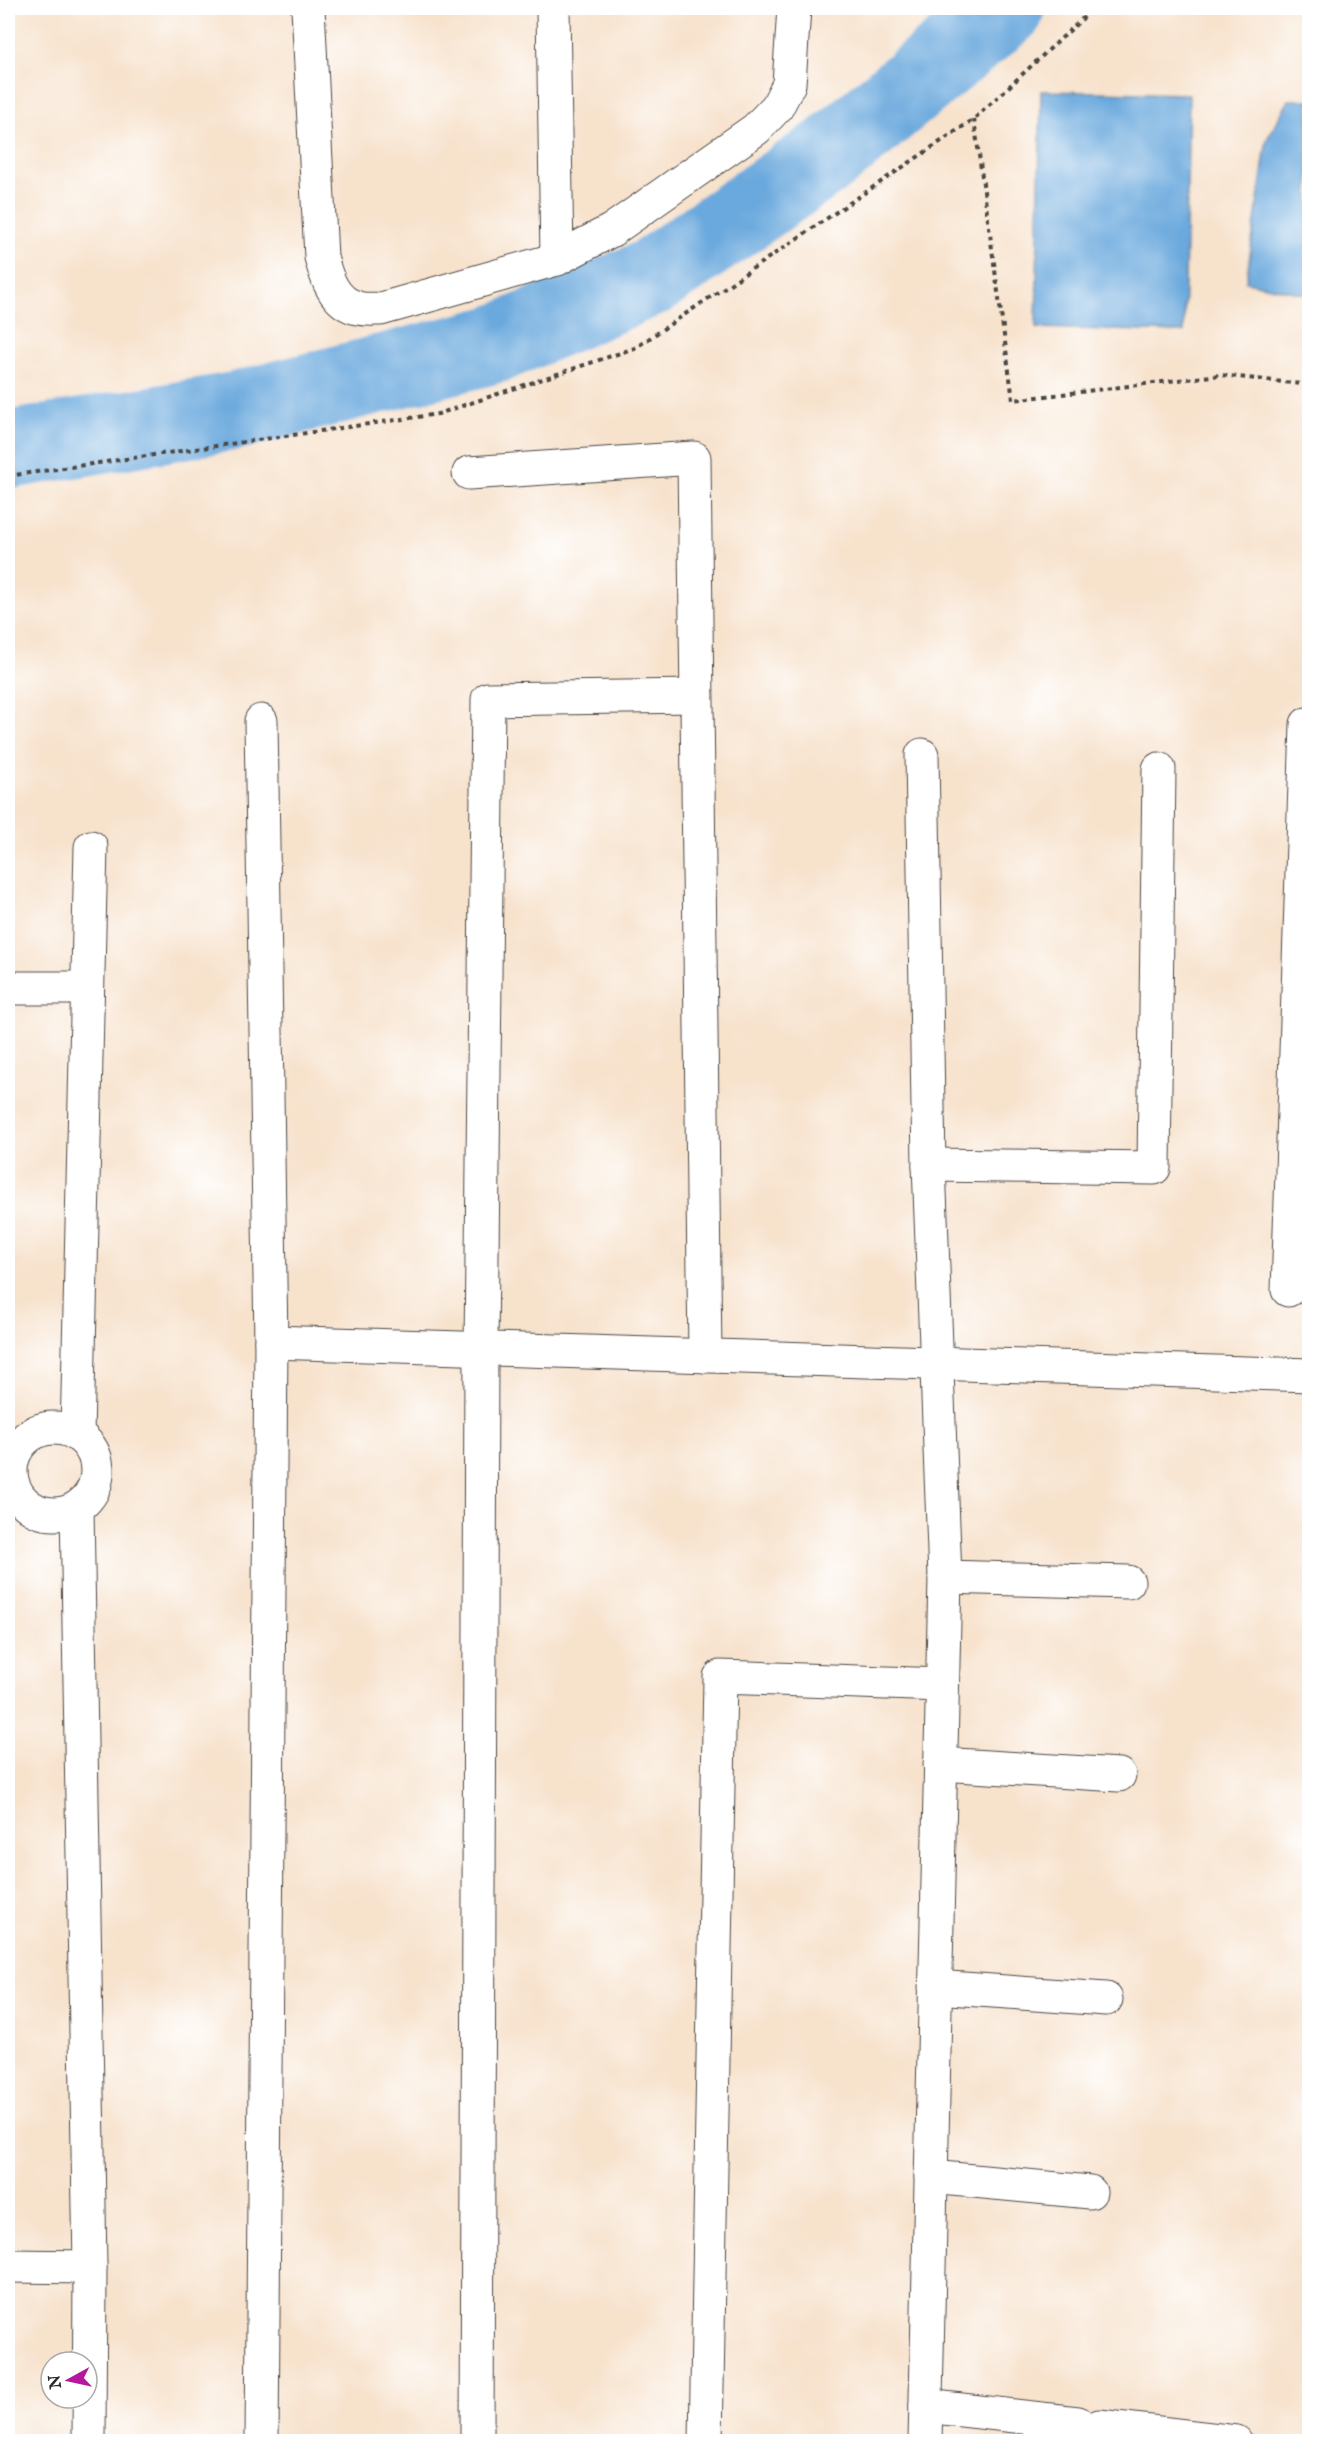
<svg xmlns="http://www.w3.org/2000/svg" width="1317" height="2449" font-family="'IM FELL English',serif">
<style>
.water{fill:#6ba9dd;stroke:#4b6a84;stroke-width:1.5}
.lines{fill:none;stroke-linecap:round;stroke-linejoin:round}
.river{stroke:#6ba9dd;stroke-width:78}
.minor-casing{stroke:#4a4643;stroke-width:35}
.path{stroke:#4a4643;stroke-width:4;stroke-dasharray:4.5 4.5;stroke-linecap:butt}
.minor{stroke:#fff;stroke-width:33}
</style>
<rect width="100%" height="100%" fill="#fff"/>
<filter id="ink" filterUnits="userSpaceOnUse"><feTurbulence type="fractalNoise" baseFrequency=".0167" numOctaves="2"/><feDisplacementMap in="SourceGraphic" scale="12" xChannelSelector="R" yChannelSelector="G"/><feConvolveMatrix kernelMatrix="1 2 1 2 8 2 1 2 1" color-interpolation-filters="sRGB"/></filter>
<filter id="wash" filterUnits="userSpaceOnUse"><feTurbulence type="fractalNoise" baseFrequency=".008" numOctaves="4" result="noise"/><feDisplacementMap in="SourceGraphic" scale="24" xChannelSelector="R" yChannelSelector="G"/><feGaussianBlur stdDeviation="1.35" result="paint"/><feColorMatrix in="noise" values="0 0 0 0 0 0 0 0 0 0 0 0 0 0 0 0 0 1.4 0 .05"/><feComposite in="paint" operator="in"/></filter>
<g filter="url(#wash)">
<rect width="100%" height="100%" fill="#f7e2cc"/>
<!-- water -->
<g class="water">
<polygon points="1041,91 1189,94 1184,332 1036,328"/>
<polygon points="1289,100 1309,100 1309,295 1246,282 1267,139"/>
</g>
<g class="lines">
<!-- river -->
<polyline class="river" points="8,450 235,411 496,344 652,277 830,154 1006,8"/>
</g>
</g>
<g filter="url(#ink)">
<g class="lines">
<!-- minor casing -->
<g class="minor-casing">
<g id="minor">
<path d="M308,8L321,257C326,277 334,303 358,308C365,310 374,309 381,309L557,259L612,230L756,129L777,107L789,84L794,8"/>
<polyline points="553,8 557,259"/>
<polyline points="469,473 694,458 705,1356"/>
<polyline points="261,721 271,1342 262,2442"/>
<polyline points="922,755 929,1165 945,1577 925,2442"/>
<polyline points="8,988 87,988"/>
<polyline points="929,1165 1154,1168 1159,769"/>
<polyline points="1288,1290 1307,724"/>
<polyline points="271,1342 1310,1375"/>
<circle cx="54" cy="1471" r="43"/>
<polyline points="77,1435 91,847"/>
<polyline points="77,1508 90,2267 89,2442"/>
<polyline points="945,1577 1128,1582"/>
<polyline points="940,1764 1119,1775"/>
<polyline points="935,1987 1106,1999"/>
<polyline points="931,2177 1090,2192"/>
<polyline points="8,2266 90,2267"/>
<polyline points="926,2406 1078,2423"/>
<polyline points="477,2442 481,1349 488,699 696,696"/>
<polyline points="706,2442 720,1677 942,1685"/>
<polyline points="1098,2442 1099,2426 1236,2442"/>
</g>
</g>
<!-- path -->
<g class="path">
<polyline points="974,119 1013,400 1220,375 1310,385"/>
<polyline points="8,476 438,414 635,348 974,119 1094,8"/>
</g>
<!-- minor -->
<use href="#minor" class="minor"/>
</g>
</g>
<!-- margin -->
<rect width="1317" height="2449" fill="none" stroke="#fff" stroke-width="30"/>
<!-- north arrow -->
<g transform="translate(69 2380) rotate(262)"><circle r="28" fill="#ffffff" stroke="#aaaaaa" stroke-width="1.5"/>
<path d="M0-4.5L10 22L0 15L-10 22Z" fill="#b5179e"/>
<text y="-9" font-size="16" font-weight="bold" text-anchor="middle" fill="#2b2b2b">N</text>
</g>
</svg>
